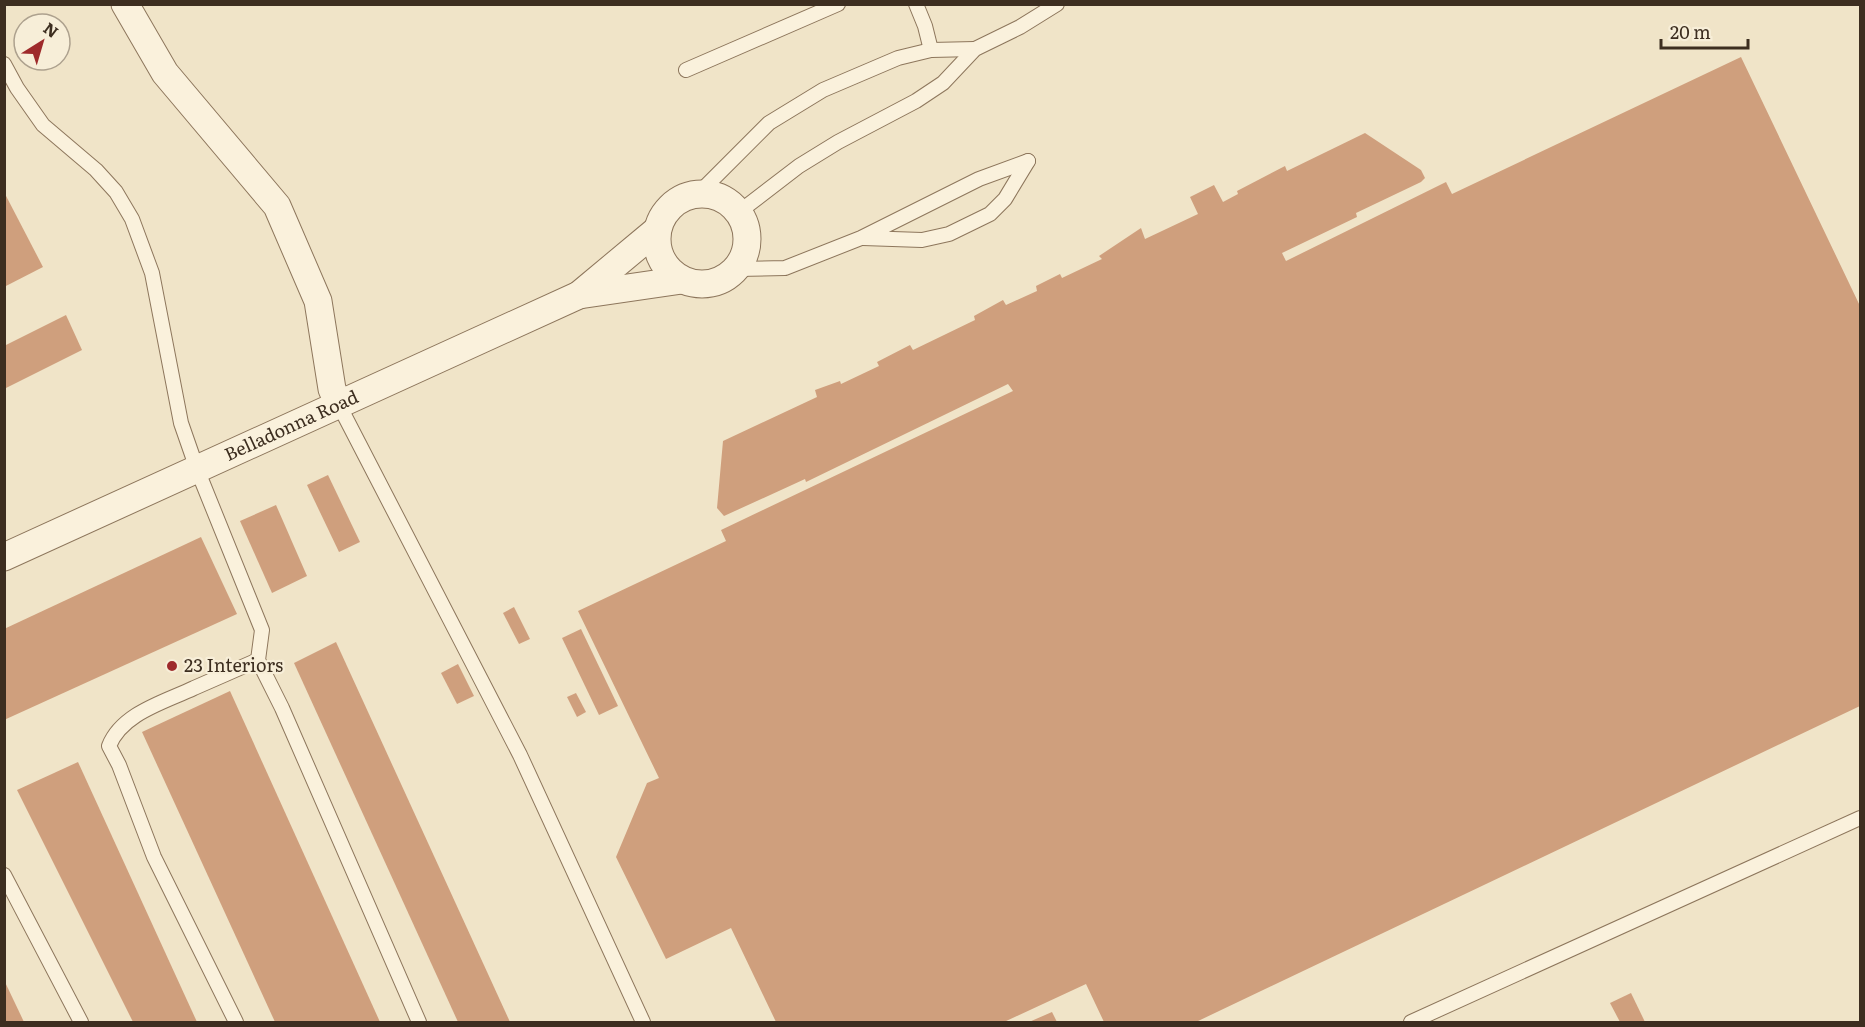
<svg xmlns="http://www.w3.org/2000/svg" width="1865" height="1027" font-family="Literata,serif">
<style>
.building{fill:#cf9f7d}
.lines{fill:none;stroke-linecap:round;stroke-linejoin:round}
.service-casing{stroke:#8d765c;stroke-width:16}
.minor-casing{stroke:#8d765c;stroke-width:29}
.service{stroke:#faf1dc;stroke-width:14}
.minor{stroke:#faf1dc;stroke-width:27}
.poi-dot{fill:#9e2a2b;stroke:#f7eed8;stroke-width:2}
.labels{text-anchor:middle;stroke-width:4.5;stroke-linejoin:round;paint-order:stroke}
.street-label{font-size:18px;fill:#3d2e20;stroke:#f7eed8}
.poi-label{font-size:18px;fill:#3d2e20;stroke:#f7eed8;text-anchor:start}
</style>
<rect width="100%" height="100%" fill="#f0e4c8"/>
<!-- building -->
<g class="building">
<polygon points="1741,57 1860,306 1860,706 1196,1022 1104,1022 1086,984 1004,1022 776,1022 731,928 666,959 616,857 647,783 659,778 578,611 726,541 721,530 1013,391 1008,384 806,482 805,479 724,516 717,508 723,441 817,397 815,390 840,381 841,384 879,366 877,362 910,345 913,350 975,320 974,316 1003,300 1006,305 1037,291 1036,286 1060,274 1062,278 1102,259 1099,256 1141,228 1145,239 1198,214 1190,197 1214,185 1223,202 1238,194 1237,191 1285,166 1287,171 1365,133 1421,170 1425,178 1421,182 1356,213 1357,217 1282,253 1286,261 1446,182 1452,194"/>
<polygon points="4,192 43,267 4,287"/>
<polygon points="66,315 82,350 4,389 4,346"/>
<polygon points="328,475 360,542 339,552 307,485"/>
<polygon points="276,505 307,576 272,593 240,521"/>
<polygon points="201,537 237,614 4,720 4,629"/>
<polygon points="514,607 530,639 519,644 503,613"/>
<polygon points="581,629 618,706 599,715 562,638"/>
<polygon points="336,642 510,1022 458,1022 294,663"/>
<polygon points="458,664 474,696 457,704 441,673"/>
<polygon points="230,691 380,1022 275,1022 142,732"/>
<polygon points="576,693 586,712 577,717 567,697"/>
<polygon points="78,762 197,1022 133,1022 17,790"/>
<polygon points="4,980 24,1022 4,1022"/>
<polygon points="1631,993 1645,1022 1620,1022 1610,1003"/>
<polygon points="1052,1012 1057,1022 1029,1022"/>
</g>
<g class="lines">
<!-- service casing -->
<g class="service-casing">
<g id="service">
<polyline points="916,4 925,26 931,50"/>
<polyline points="4,64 17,88 43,125 96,170 116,192 132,219 152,273 181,423 197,469 262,630 258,660 282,708 419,1022"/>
<polyline points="686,70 838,4"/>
<polyline points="699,193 769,123 823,90 898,58 931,50 975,49"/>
<polyline points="739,212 799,166 838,142 916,101 943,83 975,49 1020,27 1057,4"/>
<polyline points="863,238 922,240 949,234 990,214 1005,199 1028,161"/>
<polyline points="737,269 785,268 861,238 979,179 1028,161"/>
<polyline points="339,405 520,755 643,1022"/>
<polyline points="4,875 81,1022"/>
<path d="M236,1022L154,857L119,765L109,746C122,713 165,702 194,688C215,679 237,669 258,660"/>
<polyline points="1411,1022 1860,818"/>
</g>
</g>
<!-- minor casing -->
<g class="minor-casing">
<g id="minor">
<polyline points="125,4 165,73 277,206 318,301 332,389 339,405"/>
<circle cx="702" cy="239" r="45"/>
<polyline points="579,295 682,280"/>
<path id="s1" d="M4,557L579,295L657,230"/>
</g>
</g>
<!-- service -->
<use href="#service" class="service"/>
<!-- minor -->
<use href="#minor" class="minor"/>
</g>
<!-- markers -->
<circle class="poi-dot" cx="172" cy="666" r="6"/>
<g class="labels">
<!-- street labels -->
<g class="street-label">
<text dy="6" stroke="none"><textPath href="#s1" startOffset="316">Belladonna Road</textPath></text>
</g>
<!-- poi labels -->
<g class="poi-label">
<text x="184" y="672">23 Interiors</text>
</g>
</g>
<!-- border -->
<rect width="1865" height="1027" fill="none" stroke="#3d2e20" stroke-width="12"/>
<!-- north arrow -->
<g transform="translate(42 42) rotate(37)"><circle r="28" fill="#f7eed8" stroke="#ada18e" stroke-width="1.5"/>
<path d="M0-4.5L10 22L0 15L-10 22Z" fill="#9e2a2b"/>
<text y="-9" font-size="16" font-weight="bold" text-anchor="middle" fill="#3d2e20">N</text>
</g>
<!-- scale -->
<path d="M1661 39v9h87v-9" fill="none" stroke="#3d2e20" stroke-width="3"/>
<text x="1670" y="39" font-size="18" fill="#3d2e20" stroke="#f7eed8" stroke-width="4.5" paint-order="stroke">20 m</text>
</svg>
